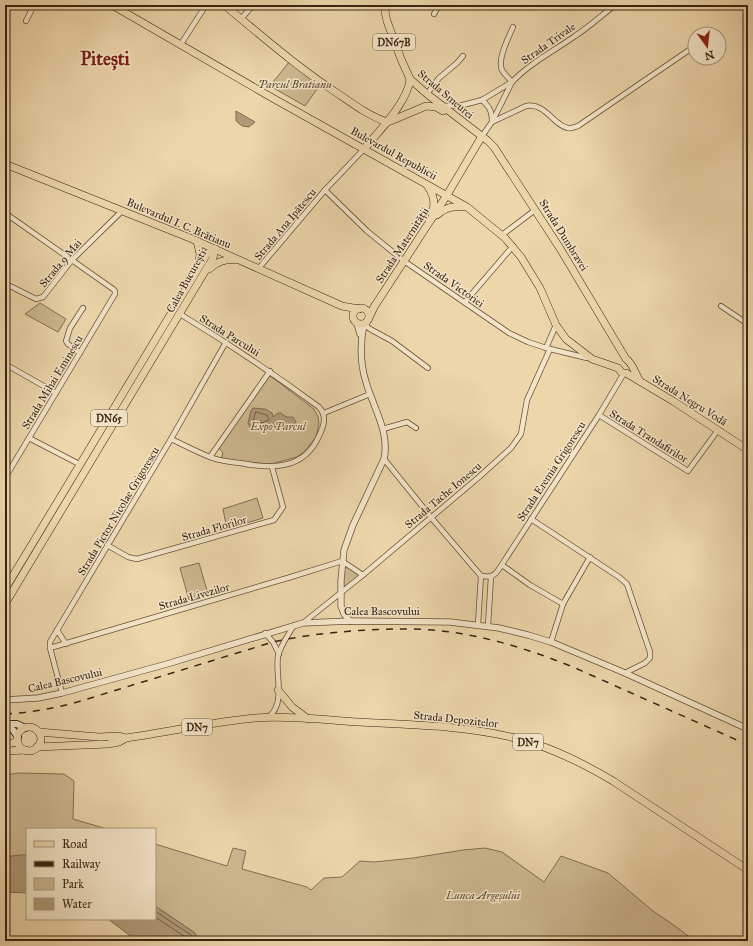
<svg xmlns="http://www.w3.org/2000/svg" width="753" height="946" font-family="'IM FELL Great Primer',serif">
<style>
.green{fill:#cdb890;stroke:#826e52}
.water{fill:#af9977;stroke:#7f6a4f}
.lines{fill:none;stroke-linecap:round;stroke-linejoin:round}
.shore{stroke:#745e45;stroke-width:1}
.minor-casing{stroke:#655039;stroke-width:6}
.tertiary-casing{stroke:#655039;stroke-width:7}
.secondary-casing{stroke:#382413;stroke-width:8}
.primary-casing{stroke:#382413;stroke-width:8}
.minor{stroke:#f3e4c8;stroke-width:4.5}
.tertiary{stroke:#f3e4c8;stroke-width:5.5}
.secondary{stroke:#f3e4c8;stroke-width:6}
.primary{stroke:#ecd6aa;stroke-width:7}
.rail{stroke:#382413;stroke-width:1.5;stroke-dasharray:7 7;stroke-linecap:butt}
.labels{text-anchor:middle;stroke-width:3;stroke-linejoin:round;paint-order:stroke}
.shield{fill:#f3e4c8;stroke:#705e49;stroke-width:1}
.shield-label{font-size:10px;font-weight:bold;fill:#382413}
.street-label{font-size:11px;fill:#382413;stroke:#f3e4c8}
.park-label{font-size:11px;font-style:italic;fill:#5d4932;stroke:#f3e4c8}
.town-label{font-size:19px;font-weight:bold;fill:#7a1f14;stroke:#f3e4c8}
</style>
<rect width="100%" height="100%" fill="#ecd6aa"/>
<filter id="stains"><feTurbulence type="fractalNoise" baseFrequency=".005" numOctaves="4"/><feColorMatrix values="0 0 0 0 .2 0 0 0 0 .09 0 0 0 0 .02 0 0 0 .5 -.17"/></filter>
<radialGradient id="worn" r=".72"><stop offset=".6" stop-color="#630" stop-opacity="0"/><stop offset="1" stop-color="#630" stop-opacity=".3"/></radialGradient>
<!-- green -->
<g class="green">
<polygon points="289,62 320,85 305,106 270,86"/>
<polygon points="40,303 66,319 58,332 25,314"/>
<polygon points="269,375 314,409 318,417 319,424 316,437 305,451 297,457 271,464 242,462 221,459 223,453 219,448"/>
<polygon points="257,498 263,518 227,529 223,509"/>
<polygon points="342,561 363,575 340,593"/>
<polygon points="199,563 208,594 189,600 180,568"/>
<polygon points="19,773 64,774 74,781 73,819 107,829 27,829 27,855 5,857 5,775"/>
<polygon points="155,844 227,866 233,848 246,851 242,869 307,887 311,890 324,878 342,877 360,861 374,862 413,858 463,850 485,848 502,852 544,882 561,856 608,873 653,911 675,926 695,941 198,941 195,933 155,906"/>
</g>
<!-- water -->
<g class="water">
<polygon points="236,111 255,122 249,127 242,126 236,121"/>
<path d="M253,408L265,409L272,413L273,417L278,413H281L286,417H293L296,422C292,433 284,428 275,427C271,421 260,426 254,429L250,427L248,423L251,411Z"/>
<polygon points="20,855 27,855 27,893 5,892 5,857"/>
<polygon points="155,906 195,933 198,941 137,941 108,919 155,919"/>
</g>
<g class="lines">
<!-- shore -->
<g class="shore">
<polygon points="256,412 267,415 269,420 264,422 254,424 253,422"/>
<polyline points="155,911 191,935 193,941"/>
<polyline points="155,917 187,938 188,941"/>
</g>
<!-- minor casing -->
<g class="minor-casing">
<g id="minor">
<polyline points="691,6 693,5"/>
<polyline points="434,14 439,5"/>
<polyline points="241,19 253,5"/>
<polyline points="26,21 34,5"/>
<polyline points="181,44 206,5"/>
<polyline points="427,94 439,78 457,63 463,56"/>
<path d="M482,100C490,107 492,112 492,122L526,106C545,102 554,126 568,128C571,129 575,127 578,126L695,46"/>
<path d="M442,106L463,105L482,100L512,82C509,78 504,74 502,70C497,59 509,37 513,27"/>
<path d="M482,136L492,122L512,82C530,63 554,51 575,36C589,27 602,15 615,5"/>
<polyline points="325,190 367,231 404,261 509,333 528,342 546,348 587,358"/>
<polyline points="5,213 113,289 115,291 115,294 5,478"/>
<polyline points="502,235 535,210"/>
<polyline points="258,269 325,190 364,149"/>
<polyline points="5,287 10,286 36,299 43,297 72,260 122,211"/>
<polyline points="465,302 513,246"/>
<polyline points="721,306 748,324"/>
<polyline points="366,322 367,327 370,329 392,341 428,368"/>
<polyline points="546,348 556,325"/>
<polyline points="80,353 68,344 66,341 70,328 83,308"/>
<polyline points="5,364 56,393"/>
<polyline points="324,413 370,394"/>
<polyline points="599,415 688,471 718,430"/>
<polyline points="383,429 407,422 416,428"/>
<polyline points="29,438 81,465"/>
<path d="M171,439C184,445 197,452 210,457C219,461 230,462 240,463C272,469 304,470 319,436C324,426 327,416 319,407C274,374 228,343 180,314"/>
<polyline points="210,457 270,371"/>
<polyline points="384,459 435,522 481,576"/>
<polyline points="531,519 619,577 627,584 650,652 650,658 645,663 625,673"/>
<polyline points="107,545 128,557 137,559 274,520 283,507 272,467"/>
<polyline points="502,565 530,585 563,604 551,642"/>
<path d="M481,576C490,577 494,577 499,569L599,415L624,373"/>
<polyline points="563,604 590,557"/>
<polyline points="303,623 363,575 479,477 511,448 521,434 527,400 550,349"/>
<polyline points="478,624 481,576"/>
<polyline points="488,625 491,577"/>
<polyline points="57,630 66,644"/>
<polyline points="265,633 273,642 279,654"/>
<polyline points="50,648 291,577 342,561 363,575"/>
<polyline points="62,693 50,648 50,642 171,439 226,342"/>
<path d="M269,717C286,702 275,676 278,656C280,646 289,634 294,625"/>
</g>
</g>
<!-- tertiary casing -->
<g class="tertiary-casing">
<g id="tertiary">
<polyline points="357,323 360,334"/>
<path d="M350,621L344,614L341,606V580L344,550L353,525L384,459C390,432 373,407 366,382C360,363 360,343 364,324"/>
<polyline points="5,700 38,698 62,693 167,664 303,623 350,621 450,622 499,628 528,635 551,642 625,673 748,729"/>
</g>
</g>
<!-- secondary casing -->
<g class="secondary-casing">
<g id="secondary">
<polyline points="5,724 17,724 25,728"/>
<polyline points="5,725 13,730 18,737"/>
</g>
</g>
<!-- primary casing -->
<g class="primary-casing">
<g id="primary">
<polyline points="112,5 269,96 467,207 505,238 521,257 540,288 556,325 566,339 592,359 618,368 622,373 626,373 673,401 748,450"/>
<path d="M224,5C261,35 297,67 337,93C353,104 369,116 387,122"/>
<path d="M387,5L385,12L387,21L401,59L410,79L427,94L488,141L494,147L561,250L626,359C633,363 635,374 640,381"/>
<polyline points="388,122 426,106 436,107 443,111"/>
<path d="M364,149C379,131 408,102 410,79"/>
<polyline points="5,164 190,238 342,306 359,309"/>
<path d="M427,185C435,197 435,203 432,217"/>
<path d="M437,215C446,207 453,206 464,207"/>
<polyline points="197,241 200,254 199,266"/>
<path d="M209,269C217,262 224,259 236,260"/>
<circle cx="361" cy="316" r="8"/>
<polyline points="369,318 374,307 447,195 482,136"/>
<polyline points="5,589 207,254 215,249"/>
<polyline points="5,604 213,258 215,249"/>
<polyline points="278,690 292,707 308,719"/>
<circle cx="29" cy="739" r="12"/>
<polyline points="39,732 99,737 119,736 126,738"/>
<polyline points="5,745 12,743 18,742"/>
<path d="M37,747L108,744L119,742L126,738C169,732 212,722 255,718C287,715 325,720 358,722C409,725 461,725 511,737C547,745 581,762 613,781L748,870"/>
<polyline points="5,751 26,750"/>
</g>
</g>
<!-- minor -->
<use href="#minor" class="minor"/>
<!-- tertiary -->
<use href="#tertiary" class="tertiary"/>
<!-- secondary -->
<use href="#secondary" class="secondary"/>
<!-- primary -->
<use href="#primary" class="primary"/>
<!-- rail -->
<path class="rail" d="M5,714C27,713 49,709 71,704L273,642C314,633 355,630 396,629C411,629 427,629 442,631C487,636 531,650 573,667L748,745"/>
</g>
<g class="labels">
<!-- shield labels -->
<g class="shield">
<rect x="373" y="34" width="42" height="16" rx="3"/>
<rect x="91" y="410" width="36" height="16" rx="3"/>
<rect x="182" y="719" width="30" height="16" rx="3"/>
<rect x="513" y="734" width="30" height="16" rx="3"/>
</g>
<g class="shield-label">
<text x="394" y="46">DN67B</text>
<text x="109" y="422">DN65</text>
<text x="197" y="731">DN7</text>
<text x="528" y="746">DN7</text>
</g>
<!-- street labels -->
<g class="street-label">
<text transform="translate(548 43) rotate(-35)" y="4">Strada Trivale</text>
<text transform="translate(446 94) rotate(40)" y="4">Strada Smeurei</text>
<text transform="translate(394 153) rotate(29)" y="4">Bulevardul Republicii</text>
<text transform="translate(179 223) rotate(23)" y="4">Bulevardul I. C. Brătianu</text>
<text transform="translate(285 224) rotate(-50)" y="4">Strada Ana Ipătescu</text>
<text transform="translate(564 235) rotate(58)" y="4">Strada Dumbravei</text>
<text transform="translate(402 245) rotate(-57)" y="4">Strada Maternității</text>
<text transform="translate(60 263) rotate(-50)" y="4">Strada 9 Mai</text>
<text transform="translate(186 281) rotate(-61)" y="4">Calea București</text>
<text transform="translate(454 284) rotate(35)" y="4">Strada Victoriei</text>
<text transform="translate(230 335) rotate(32)" y="4">Strada Parcului</text>
<text transform="translate(52 382) rotate(-59)" y="4">Strada Mihai Eminescu</text>
<text transform="translate(690 400) rotate(32)" y="4">Strada Negru Vodă</text>
<text transform="translate(649 436) rotate(32)" y="4">Strada Trandafirilor</text>
<text transform="translate(551 471) rotate(-57)" y="4">Strada Eremia Grigorescu</text>
<text transform="translate(443 495) rotate(-40)" y="4">Strada Tache Ionescu</text>
<text transform="translate(118 511) rotate(-59)" y="4">Strada Pictor Nicolae Grigorescu</text>
<text transform="translate(214 528) rotate(-16)" y="4">Strada Florilor</text>
<text transform="translate(194 596) rotate(-16)" y="4">Strada Livezilor</text>
<text x="382" y="615">Calea Bascovului</text>
<text transform="translate(65 680) rotate(-13)" y="4">Calea Bascovului</text>
<text transform="translate(456 719) rotate(6)" y="4">Strada Depozitelor</text>
</g>
<!-- park labels -->
<g class="park-label">
<text x="295" y="88">Parcul Bratianu</text>
<text x="278" y="430">Expo Parcul</text>
<text x="483" y="899">Lunca Argeșului</text>
</g>
<!-- town labels -->
<g class="town-label">
<text x="105" y="65">Pitești</text>
</g>
</g>
<!-- margin -->
<rect width="753" height="946" fill="none" stroke="#ecd6aa" stroke-width="20"/>
<rect x="6" y="6" width="741" height="934" fill="none" stroke="#382413" stroke-width="2"/>
<rect x="10" y="10" width="733" height="926" fill="none" stroke="#382413"/>
<!-- legend -->
<rect x="26" y="828" width="130" height="92" fill="#f3e4c8" stroke="#a89780"/>
<rect x="34" y="841" width="20" height="6" fill="#ecd6aa" stroke="#a89780"/>
<text x="62" y="848" font-size="12" fill="#382413">Road</text>
<rect x="34" y="861" width="20" height="6" fill="#382413" stroke="#a89780"/>
<text x="62" y="868" font-size="12" fill="#382413">Railway</text>
<rect x="34" y="878" width="20" height="12" fill="#cdb890" stroke="#a89780"/>
<text x="62" y="888" font-size="12" fill="#382413">Park</text>
<rect x="34" y="898" width="20" height="12" fill="#af9977" stroke="#a89780"/>
<text x="62" y="908" font-size="12" fill="#382413">Water</text>
<!-- north arrow -->
<g transform="translate(707 46) rotate(165)"><circle r="19" fill="#f3e4c8" stroke="#a89780"/>
<path d="M0-3L7 15L0 10L-7 15Z" fill="#8f2418"/>
<text y="-6" font-size="11" font-weight="bold" text-anchor="middle" fill="#382413">N</text>
</g>
<rect width="100%" height="100%" filter="url(#stains)"/>
<rect width="100%" height="100%" fill="url(#worn)"/>
</svg>
